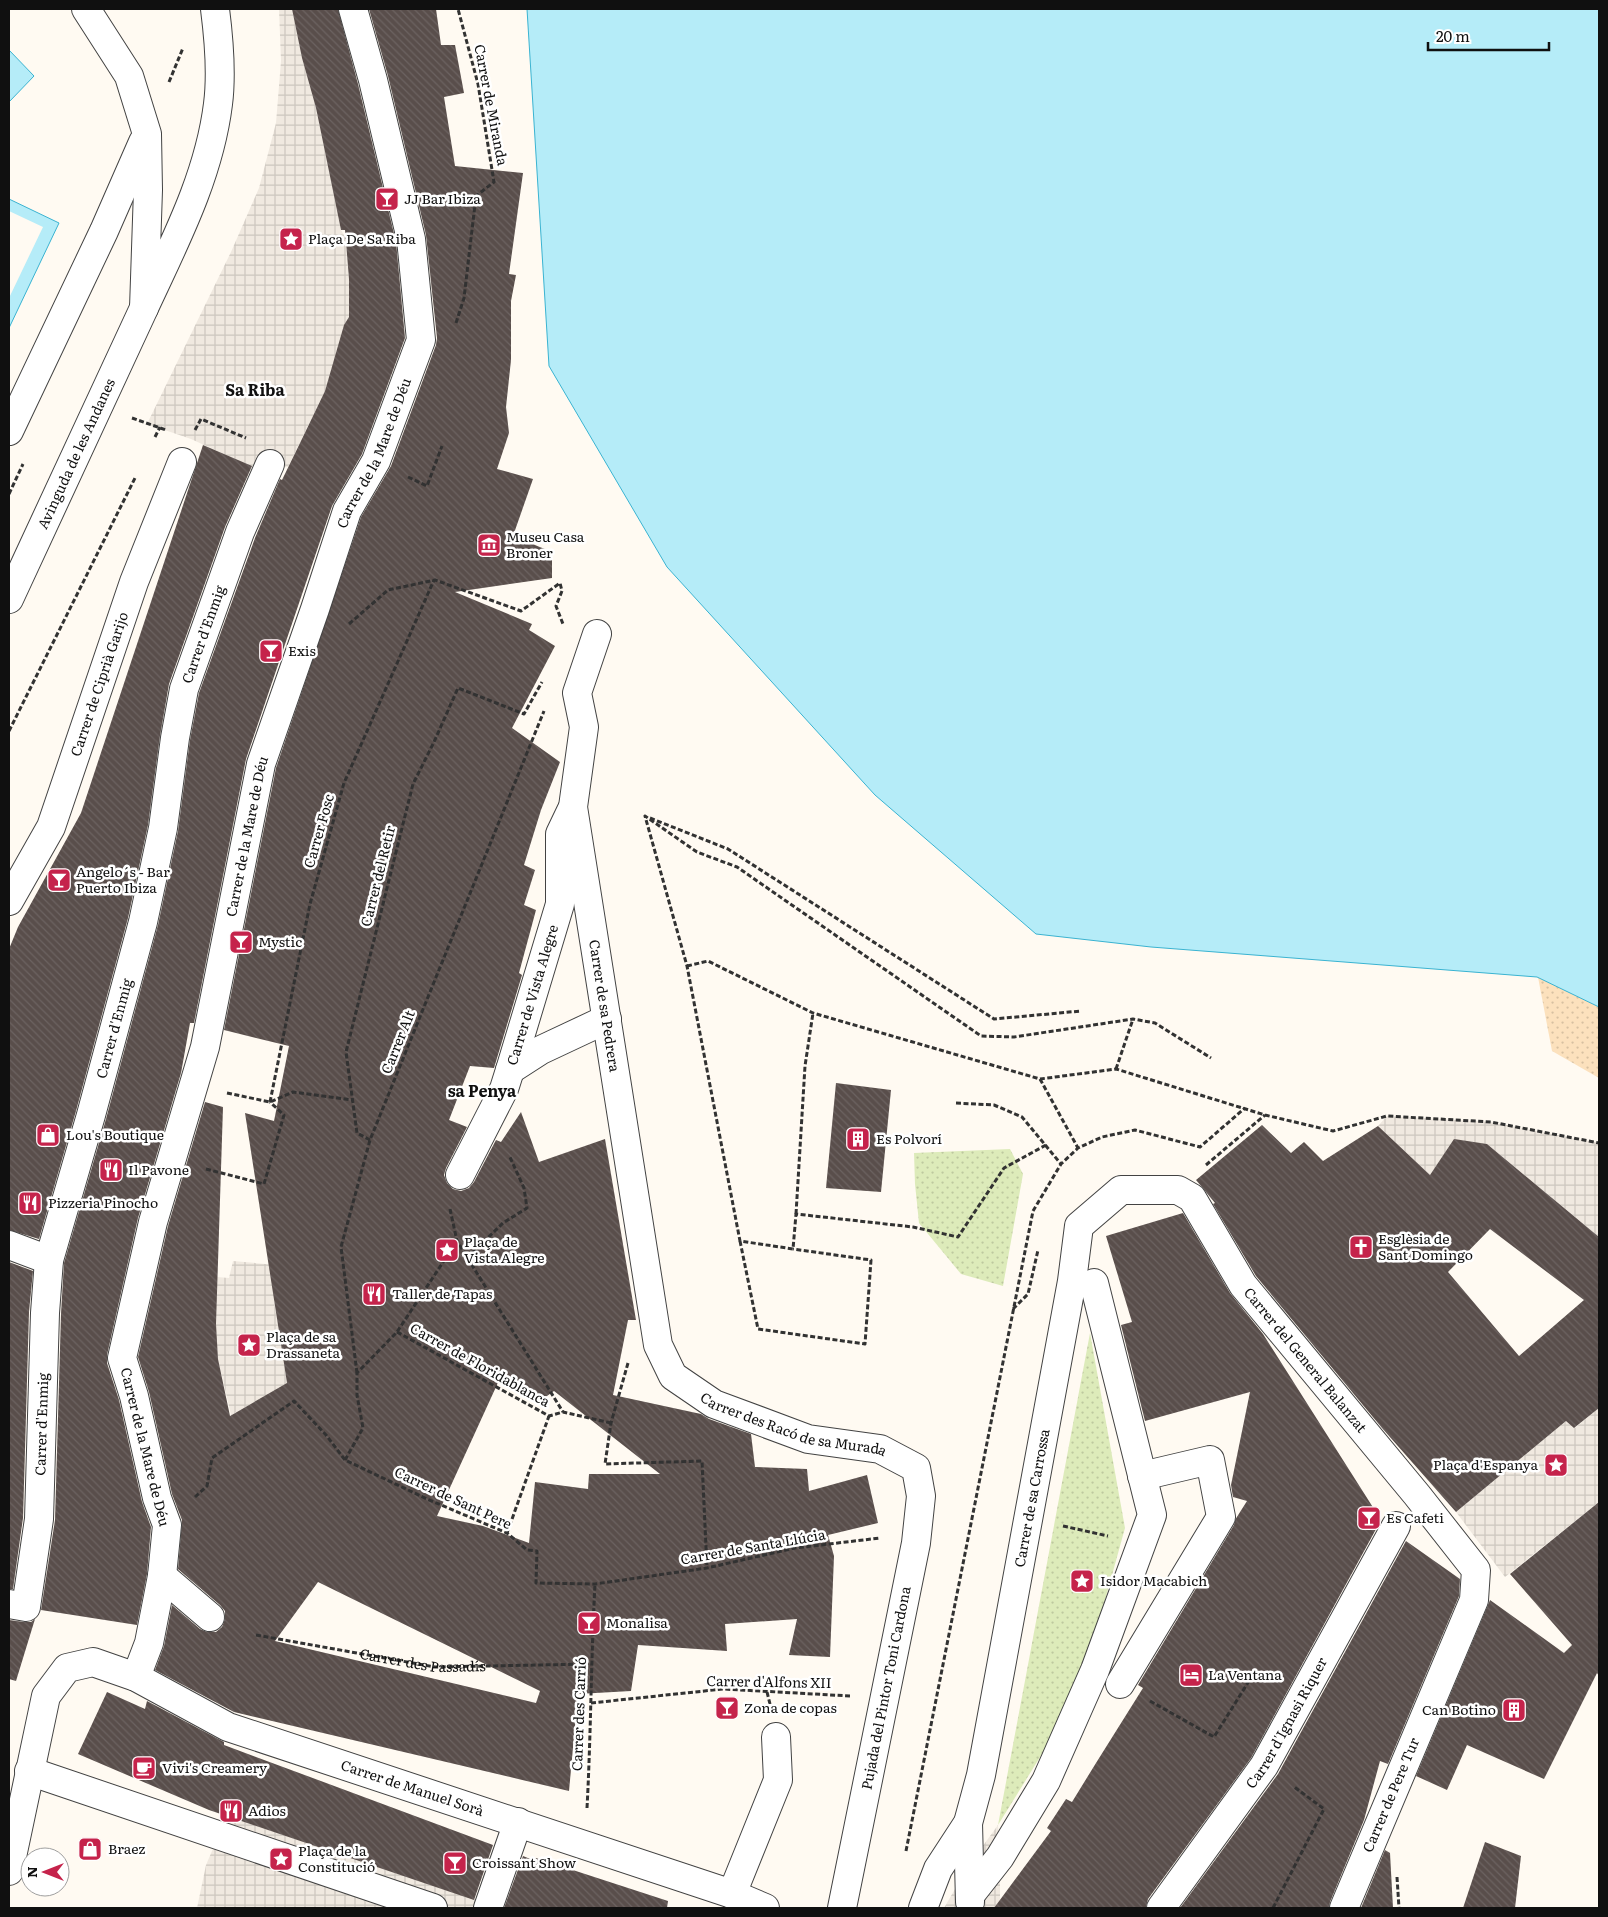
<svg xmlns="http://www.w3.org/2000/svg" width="1608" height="1917" font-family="Literata,serif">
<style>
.grass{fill:url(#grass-dots)}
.sand{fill:url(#sand-dots)}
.plaza{fill:url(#plaza-grid)}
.water{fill:#b5ecf8;stroke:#3ab3d1}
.pier{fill:#fffaf2}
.building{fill:url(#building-back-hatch);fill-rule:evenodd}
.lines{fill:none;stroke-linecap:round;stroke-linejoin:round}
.minor-casing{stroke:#434343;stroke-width:30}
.path{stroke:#323232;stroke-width:3;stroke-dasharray:5 2.5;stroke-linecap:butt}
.minor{stroke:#fff;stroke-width:28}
.labels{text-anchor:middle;stroke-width:5;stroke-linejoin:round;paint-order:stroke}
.street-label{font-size:14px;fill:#101010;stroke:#fff}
.poi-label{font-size:14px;fill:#101010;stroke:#fff;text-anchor:start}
.quarter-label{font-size:16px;font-weight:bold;fill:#101010;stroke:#fff}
</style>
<defs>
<pattern id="grass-dots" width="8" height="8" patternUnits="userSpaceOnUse" patternTransform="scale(1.25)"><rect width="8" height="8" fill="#ddebba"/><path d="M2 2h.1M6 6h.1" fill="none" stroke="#bdc89f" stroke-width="1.8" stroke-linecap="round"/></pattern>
<pattern id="sand-dots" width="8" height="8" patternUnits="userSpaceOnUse" patternTransform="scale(1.25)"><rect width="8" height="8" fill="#fce1bd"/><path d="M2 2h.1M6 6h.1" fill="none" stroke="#d7c0a1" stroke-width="1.8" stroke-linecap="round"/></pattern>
<pattern id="plaza-grid" width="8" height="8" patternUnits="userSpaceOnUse" patternTransform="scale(1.25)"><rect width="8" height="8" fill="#f0e9e0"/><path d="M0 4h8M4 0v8" fill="none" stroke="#cdc7bf"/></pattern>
<pattern id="building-back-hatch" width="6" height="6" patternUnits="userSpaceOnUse" patternTransform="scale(1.25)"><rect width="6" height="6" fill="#594e4b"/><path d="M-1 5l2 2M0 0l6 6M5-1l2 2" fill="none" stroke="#6c6361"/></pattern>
</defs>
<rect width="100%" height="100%" fill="#fffaf2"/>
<!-- grass -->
<g class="grass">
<polygon points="1010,1149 1023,1174 1003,1286 961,1274 919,1223 915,1184 914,1153"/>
<polygon points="1090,1333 1125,1528 1096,1633 1050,1741 998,1825"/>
</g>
<!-- sand -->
<polygon class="sand" points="1538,977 1599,1007 1599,1078 1552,1051"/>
<!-- plaza -->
<g class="plaza">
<polygon points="279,9 292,9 302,58 316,108 341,230 345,237 349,279 349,317 325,391 288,467 270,464 250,466 191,439 147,424 231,252 259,188 276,123 281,61"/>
<polygon points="1387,1116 1491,1122 1599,1143 1599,1237 1487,1144 1454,1140 1430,1175 1378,1126"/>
<polygon points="233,1261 288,1266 274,1301 288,1389 253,1403 231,1415 218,1359 215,1317 217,1277 229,1278"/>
<polygon points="1599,1408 1599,1502 1505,1577 1456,1512 1566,1421 1575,1428"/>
<polygon points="227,1816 490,1904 500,1908 197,1908 206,1865"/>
<polygon points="998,1825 1000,1857 1000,1901 1011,1908 944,1908 969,1865"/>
</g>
<!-- water -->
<g class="water">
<polygon points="527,9 1599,9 1599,1007 1537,977 1151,947 1036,934 875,795 667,567 549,366"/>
<polygon points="9,50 34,76 9,102"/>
<polygon points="9,199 59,223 9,328"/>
</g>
<!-- pier -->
<polygon class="pier" points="9,211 43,227 9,298"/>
<!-- building -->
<g class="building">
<polygon points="292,9 338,9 358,84 396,242 405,338 362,454 332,506 246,759 194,1023 190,1023 181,1073 138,1218 107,1355 107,1363 119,1400 142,1502 151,1527 147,1574 137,1625 41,1610 55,1520 61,1314 64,1263 106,1119 158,925 178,831 190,740 199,693 255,538 280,479 282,480 300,443 325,391 344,325 349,317 349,279 345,230 341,230 316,108 302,58"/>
<path d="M369,9H436L441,45H455L464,93L444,97L455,166L523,173L509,274L516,275L511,301V360L506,407L509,433L497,469L533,479L513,536L552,552V578L455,592L532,624L529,630L555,646L512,728L560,762L541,810L524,865L535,870L524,905L536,910L519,973L522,975L494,1068L470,1066L449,1120L467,1127L446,1168L444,1175L447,1183L453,1189L461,1191L469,1188L474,1182L496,1140L501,1142L521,1112L539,1162L605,1139L636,1320H628L613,1395L701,1414L709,1419L751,1434L755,1467L807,1469L809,1491L867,1475L878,1523L828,1535L834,1556L830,1657L789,1655L797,1619L725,1624L727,1651L638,1645L631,1691L578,1694L569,1791L234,1712L155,1670L164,1646L172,1605L200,1629L207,1632H216L222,1627L225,1619V1611L220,1605L178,1569L182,1520L172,1494L149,1392L138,1357L168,1226L205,1102L223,1107L216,1324L218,1359L230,1416L287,1383L245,1113L274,1121L289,1046L224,1030L276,768L361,517L391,466L436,345L437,338L426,235L388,76ZM501,1376L540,1401L554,1391L660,1474H589L588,1489L535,1482L529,1543L483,1526L437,1516ZM318,1582L540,1691L536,1703L275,1641Z"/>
<polygon points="203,445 252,466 225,527 169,684 160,736 148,825 128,918 76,1111 39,1239 9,1230 9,949 18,927 81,813"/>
<polygon points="836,1083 891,1090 881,1192 826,1188"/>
<path d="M1262,1125L1291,1153L1304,1142L1323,1161L1378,1126L1430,1175L1454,1139L1487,1144L1599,1237V1408L1574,1428L1566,1421L1456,1512L1382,1428L1256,1276L1213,1204L1215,1203L1196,1180ZM1490,1229L1584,1300L1519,1356L1448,1272Z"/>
<polygon points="1183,1213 1230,1293 1263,1334 1381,1520 1251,1758 1148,1899 1146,1908 994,1908 1051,1831 1047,1828 1066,1799 1072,1802 1096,1763 1143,1688 1138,1685 1234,1525 1235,1520 1247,1501 1233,1497 1231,1485 1250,1392 1145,1421 1121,1325 1132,1322 1106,1236"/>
<polygon points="9,1262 33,1271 29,1312 23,1518 13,1589 9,1589"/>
<polygon points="1599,1502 1599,1676 1597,1673 1544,1779 1467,1745 1447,1790 1416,1776 1490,1600 1564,1653 1572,1645 1510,1574"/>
<polygon points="1406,1541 1460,1579 1459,1596 1388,1764 1380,1761 1364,1820 1330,1902 1329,1908 1180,1908 1278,1774"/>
<polygon points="35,1619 16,1681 9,1679 9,1620 24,1622 31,1622"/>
<polygon points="107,1692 145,1709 147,1701 224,1742 224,1745 493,1845 474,1900 209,1810 78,1754"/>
<polygon points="1485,1842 1521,1856 1515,1908 1463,1908"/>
<polygon points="1385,1850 1390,1853 1393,1908 1361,1908"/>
<polygon points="523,1856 535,1861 536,1858 668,1901 667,1908 504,1908"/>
</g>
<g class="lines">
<!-- minor casing -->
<g class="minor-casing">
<g id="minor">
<path d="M86,9L129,76L147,134L148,190L144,308C174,243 209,177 218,104C222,73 219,40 215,9"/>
<polyline points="9,431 104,231 143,142"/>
<path id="s2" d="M9,599L144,308"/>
<path id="s3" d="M597,634L577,693L584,727L573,807L658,1345L673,1376L714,1404L808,1439L880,1449L916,1468L921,1496L916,1543L842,1908"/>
<path id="s4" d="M9,901L51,827L134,582L182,462"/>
<polyline points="510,1070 541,1050 607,1019"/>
<path id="s5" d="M460,1175L504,1089L510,1070L560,904V834L571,811"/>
<polyline points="9,1245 49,1260"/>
<polyline points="162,1576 210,1617"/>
<path id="s6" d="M9,1604L26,1607L39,1519L45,1313L49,1260L91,1115L143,922L163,828L175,738L184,689L240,532L270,464"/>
<path id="s7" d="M136,1677L149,1643L162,1576L167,1525L157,1498L134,1396L122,1358L153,1222L205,1047L261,764L315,609L347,511L376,461L421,340L411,239L373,80L353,9"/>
<polyline points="1120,1684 1221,1517 1210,1460 1142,1476"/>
<polyline points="29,1771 433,1908"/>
<polyline points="968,1823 970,1902"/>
<path id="s8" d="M9,1871L46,1696L67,1668L93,1662L136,1677L228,1727L732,1894L765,1908"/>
<polyline points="732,1894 778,1780 776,1737"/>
<polyline points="971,1894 1000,1857 1046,1781 1095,1670 1152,1515 1094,1283"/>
<polyline points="488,1908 518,1822"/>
<path id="s9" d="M923,1908L938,1869L968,1823L981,1775L1072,1281L1079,1226L1121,1190H1178L1192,1198L1243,1285L1417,1495L1476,1570L1474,1600L1344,1908"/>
<path id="s10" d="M1161,1908L1264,1766L1396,1526"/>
</g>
</g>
<!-- path -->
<g class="path">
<polyline points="169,82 183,48"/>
<polyline points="345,237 375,238"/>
<polyline points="456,323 464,298 476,196 494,182 478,84 458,9"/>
<polyline points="132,418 166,430"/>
<polyline points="195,430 201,419 246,438"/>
<polyline points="155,437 160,427"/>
<polyline points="408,477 427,486 442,446"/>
<polyline points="9,494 23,464"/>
<polyline points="349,624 388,590 435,580 521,611 560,583 562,591 556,606 563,624"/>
<polyline points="9,731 136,476"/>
<polyline points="650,818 728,849 994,1019 1081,1011"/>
<polyline points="687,966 708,961 813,1013 1040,1079 1116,1069 1265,1115 1333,1131 1387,1116 1491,1122 1599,1143"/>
<polyline points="1116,1069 1133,1019"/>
<polyline points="1040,1079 1078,1148"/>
<polyline points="227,1093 270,1102 293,1092 353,1100"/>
<polyline points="270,1102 310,904 344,783 434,580"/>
<polyline points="956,1103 994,1105 1022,1117 1061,1164"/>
<polyline points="370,1140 357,1133 346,1052 413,784 434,742 458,688 524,714 542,682"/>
<polyline points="1046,1145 1004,1168 958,1237 913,1227 796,1214 793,1249 740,1241 687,966 645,816 697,852 737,867 981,1036 1014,1037 1133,1019 1155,1023 1211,1058"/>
<polyline points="1206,1165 1265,1115"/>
<polyline points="206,1169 264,1184 284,1115 270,1102"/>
<polyline points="450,1209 457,1241 563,1412"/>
<polyline points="796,1214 805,1066 813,1013"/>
<polyline points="740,1241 758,1329 865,1344 871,1260 793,1249"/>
<polyline points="467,1258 503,1223 527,1208 524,1188 509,1155"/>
<polyline points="1013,1309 1028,1294 1038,1250"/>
<polyline points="397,1332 549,1416 563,1412 611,1423"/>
<polyline points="628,1363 611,1423 605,1464 702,1461 707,1568"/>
<polyline points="357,1373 341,1247 370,1140 544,711"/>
<polyline points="345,1460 363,1428 357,1395 357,1373 397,1332 457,1241"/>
<polyline points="195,1497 207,1486 212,1458 294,1401 326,1435 345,1460 427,1499 507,1533 527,1550 537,1551 536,1583 595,1584 707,1568 795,1548 880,1538"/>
<polyline points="1063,1526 1108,1536"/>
<polyline points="507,1533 549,1416"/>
<path id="s1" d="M256,1635L435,1667L591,1664"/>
<polyline points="767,1692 770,1704"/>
<polyline points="1150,1701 1214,1737 1254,1673 1271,1681"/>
<polyline points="591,1703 723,1689 850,1696"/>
<path d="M587,1808C591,1733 591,1659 595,1584"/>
<polyline points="906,1851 1033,1211 1061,1164 1078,1148 1102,1137 1135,1130 1200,1147 1245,1108"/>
<polyline points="1397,1877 1399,1908"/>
<polyline points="1273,1908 1324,1809 1293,1786"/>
</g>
<!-- minor -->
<use href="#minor" class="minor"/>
</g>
<!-- icons -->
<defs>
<g id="bar-square" transform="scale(1.25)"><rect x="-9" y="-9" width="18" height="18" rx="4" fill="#c5234b" stroke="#fff"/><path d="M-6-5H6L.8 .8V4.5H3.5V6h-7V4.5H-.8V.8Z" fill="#fff"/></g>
<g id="sight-square" transform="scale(1.25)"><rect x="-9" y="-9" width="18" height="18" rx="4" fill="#c5234b" stroke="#fff"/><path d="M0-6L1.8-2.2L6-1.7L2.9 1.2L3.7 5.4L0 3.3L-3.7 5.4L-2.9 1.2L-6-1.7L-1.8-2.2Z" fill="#fff"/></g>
<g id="museum-square" transform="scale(1.25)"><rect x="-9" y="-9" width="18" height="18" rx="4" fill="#c5234b" stroke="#fff"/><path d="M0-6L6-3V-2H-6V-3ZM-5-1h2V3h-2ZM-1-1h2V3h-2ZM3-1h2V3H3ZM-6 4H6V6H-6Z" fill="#fff"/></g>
<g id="shop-square" transform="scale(1.25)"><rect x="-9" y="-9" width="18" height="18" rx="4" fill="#c5234b" stroke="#fff"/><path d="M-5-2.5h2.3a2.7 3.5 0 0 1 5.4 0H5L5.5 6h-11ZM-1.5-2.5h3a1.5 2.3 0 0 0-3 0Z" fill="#fff"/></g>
<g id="building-square" transform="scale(1.25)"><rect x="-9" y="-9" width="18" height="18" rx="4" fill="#c5234b" stroke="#fff"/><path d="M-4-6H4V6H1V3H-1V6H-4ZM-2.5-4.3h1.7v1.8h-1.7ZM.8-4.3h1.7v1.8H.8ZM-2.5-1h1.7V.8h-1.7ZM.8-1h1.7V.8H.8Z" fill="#fff"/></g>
<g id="restaurant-square" transform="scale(1.25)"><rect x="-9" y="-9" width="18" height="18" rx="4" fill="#c5234b" stroke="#fff"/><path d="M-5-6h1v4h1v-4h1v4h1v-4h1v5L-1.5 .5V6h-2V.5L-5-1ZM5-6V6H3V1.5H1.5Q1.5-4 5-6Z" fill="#fff"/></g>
<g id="church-square" transform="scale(1.25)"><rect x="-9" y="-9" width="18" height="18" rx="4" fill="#c5234b" stroke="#fff"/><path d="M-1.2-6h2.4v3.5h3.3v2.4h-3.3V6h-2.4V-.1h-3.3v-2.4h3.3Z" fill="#fff"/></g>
<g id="hotel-square" transform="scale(1.25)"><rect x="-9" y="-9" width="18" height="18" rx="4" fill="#c5234b" stroke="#fff"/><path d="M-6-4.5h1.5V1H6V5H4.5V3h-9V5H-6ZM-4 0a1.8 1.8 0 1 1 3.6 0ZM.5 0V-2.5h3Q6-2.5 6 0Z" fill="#fff"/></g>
<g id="cafe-square" transform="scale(1.25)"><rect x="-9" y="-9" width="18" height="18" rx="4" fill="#c5234b" stroke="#fff"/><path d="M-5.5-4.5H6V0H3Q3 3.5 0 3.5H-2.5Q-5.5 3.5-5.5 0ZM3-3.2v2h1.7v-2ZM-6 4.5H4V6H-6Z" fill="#fff"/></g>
</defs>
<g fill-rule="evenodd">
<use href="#bar-square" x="387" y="199"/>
<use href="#sight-square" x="291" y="239"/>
<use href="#museum-square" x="489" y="545"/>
<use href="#bar-square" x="271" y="651"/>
<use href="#bar-square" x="59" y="880"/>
<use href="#bar-square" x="241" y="942"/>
<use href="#shop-square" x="48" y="1135"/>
<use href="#building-square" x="858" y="1139"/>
<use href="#restaurant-square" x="111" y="1170"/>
<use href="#restaurant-square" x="30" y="1203"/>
<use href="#church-square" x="1361" y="1247"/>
<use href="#sight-square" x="447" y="1250"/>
<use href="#restaurant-square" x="374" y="1294"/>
<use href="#sight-square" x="249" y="1345"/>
<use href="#sight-square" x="1556" y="1465"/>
<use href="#bar-square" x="1369" y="1518"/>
<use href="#sight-square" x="1082" y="1581"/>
<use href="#bar-square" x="589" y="1623"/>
<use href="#hotel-square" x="1191" y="1675"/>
<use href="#bar-square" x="727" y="1708"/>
<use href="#building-square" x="1514" y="1710"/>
<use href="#cafe-square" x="144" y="1768"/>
<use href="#restaurant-square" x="231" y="1811"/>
<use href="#shop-square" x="90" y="1849"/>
<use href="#sight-square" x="281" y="1859"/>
<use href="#bar-square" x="455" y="1863"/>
</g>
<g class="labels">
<!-- street labels -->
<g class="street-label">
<text transform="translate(491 105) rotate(79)" y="5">Carrer de Miranda</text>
<text dy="5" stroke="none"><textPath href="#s2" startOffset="160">Avinguda de les Andanes</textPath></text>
<text dy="5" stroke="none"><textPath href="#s7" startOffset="1271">Carrer de la Mare de Déu</textPath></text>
<text dy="5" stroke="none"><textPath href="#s6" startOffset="1011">Carrer d'Enmig</textPath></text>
<text dy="5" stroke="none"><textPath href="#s4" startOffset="236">Carrer de Ciprià Garijo</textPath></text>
<text transform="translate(319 831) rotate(-74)" y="5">Carrer Fosc</text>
<text dy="5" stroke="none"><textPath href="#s7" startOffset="866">Carrer de la Mare de Déu</textPath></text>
<text transform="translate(378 876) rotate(-76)" y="5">Carrer del Retir</text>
<text dy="5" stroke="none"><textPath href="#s5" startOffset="195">Carrer de Vista Alegre</textPath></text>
<text dy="5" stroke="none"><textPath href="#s3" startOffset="379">Carrer de sa Pedrera</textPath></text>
<text dy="5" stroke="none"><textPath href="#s6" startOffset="606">Carrer d'Enmig</textPath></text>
<text transform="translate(398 1042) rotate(-68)" y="5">Carrer Alt</text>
<text dy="5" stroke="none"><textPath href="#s9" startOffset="1031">Carrer del General Balanzat</textPath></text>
<text transform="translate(480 1365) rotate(29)" y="5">Carrer de Floridablanca</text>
<text dy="5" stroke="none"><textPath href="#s3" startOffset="889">Carrer des Racó de sa Murada</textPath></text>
<text dy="5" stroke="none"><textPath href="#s6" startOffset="201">Carrer d'Enmig</textPath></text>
<text transform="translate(145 1447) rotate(76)" y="5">Carrer de la Mare de Déu</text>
<text transform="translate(453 1498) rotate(25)" y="5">Carrer de Sant Pere</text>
<text dy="5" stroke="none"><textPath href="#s9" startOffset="428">Carrer de sa Carrossa</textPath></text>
<text transform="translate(753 1547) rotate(-10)" y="5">Carrer de Santa Llúcia</text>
<text dy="5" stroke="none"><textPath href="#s1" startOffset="169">Carrer des Passadís</textPath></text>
<text transform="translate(769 1682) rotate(1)" y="5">Carrer d'Alfons XII</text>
<text transform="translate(886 1688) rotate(-79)" y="5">Pujada del Pintor Toni Cardona</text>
<text transform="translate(579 1714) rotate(-88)" y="5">Carrer des Carrió</text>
<text dy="5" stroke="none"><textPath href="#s10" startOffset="224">Carrer d'Ignasi Riquer</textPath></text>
<text dy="5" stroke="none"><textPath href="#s8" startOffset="585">Carrer de Manuel Sorà</textPath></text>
<text transform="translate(1391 1795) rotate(-67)" y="5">Carrer de Pere Tur</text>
</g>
<!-- poi labels -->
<g class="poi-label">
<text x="404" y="204">JJ Bar Ibiza</text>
<text x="308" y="244">Plaça De Sa Riba</text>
<text x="506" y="542">Museu Casa<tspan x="506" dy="16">Broner</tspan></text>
<text x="288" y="656">Exis</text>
<text x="76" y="877">Angelo´s - Bar<tspan x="76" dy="16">Puerto Ibiza</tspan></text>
<text x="258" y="947">Mystic</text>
<text x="66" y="1140">Lou's Boutique</text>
<text x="876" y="1144">Es Polvorí</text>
<text x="128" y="1175">Il Pavone</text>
<text x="48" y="1208">Pizzeria Pinocho</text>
<text x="1378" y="1244">Esglèsia de<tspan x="1378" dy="16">Sant Domingo</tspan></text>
<text x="464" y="1247">Plaça de<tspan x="464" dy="16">Vista Alegre</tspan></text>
<text x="392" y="1299">Taller de Tapas</text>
<text x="266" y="1342">Plaça de sa<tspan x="266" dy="16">Drassaneta</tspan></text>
<text x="1538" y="1470" text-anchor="end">Plaça d'Espanya</text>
<text x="1386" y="1523">Es Cafeti</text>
<text x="1100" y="1586">Isidor Macabich</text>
<text x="606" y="1628">Monalisa</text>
<text x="1208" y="1680">La Ventana</text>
<text x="744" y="1713">Zona de copas</text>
<text x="1496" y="1715" text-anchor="end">Can Botino</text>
<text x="162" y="1773">Vivi's Creamery</text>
<text x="248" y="1816">Adios</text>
<text x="108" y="1854">Braez</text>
<text x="298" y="1856">Plaça de la<tspan x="298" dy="16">Constitució</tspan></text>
<text x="472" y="1868">Croissant Show</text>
</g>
<!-- quarter labels -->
<g class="quarter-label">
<text x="255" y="396">Sa Riba</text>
<text x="482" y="1097">sa Penya</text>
</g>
</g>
<!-- border -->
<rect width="1608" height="1917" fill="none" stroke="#101010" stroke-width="20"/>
<!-- north arrow -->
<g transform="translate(45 1872) rotate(270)"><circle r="24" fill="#ffffff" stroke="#9f9f9f"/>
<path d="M0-4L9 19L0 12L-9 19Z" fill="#c5234b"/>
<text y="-8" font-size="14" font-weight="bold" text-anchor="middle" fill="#101010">N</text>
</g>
<!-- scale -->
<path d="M1428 42v8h121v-8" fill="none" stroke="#101010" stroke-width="2.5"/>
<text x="1436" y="42" font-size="15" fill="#101010" stroke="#ffffff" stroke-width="4" paint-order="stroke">20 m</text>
</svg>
